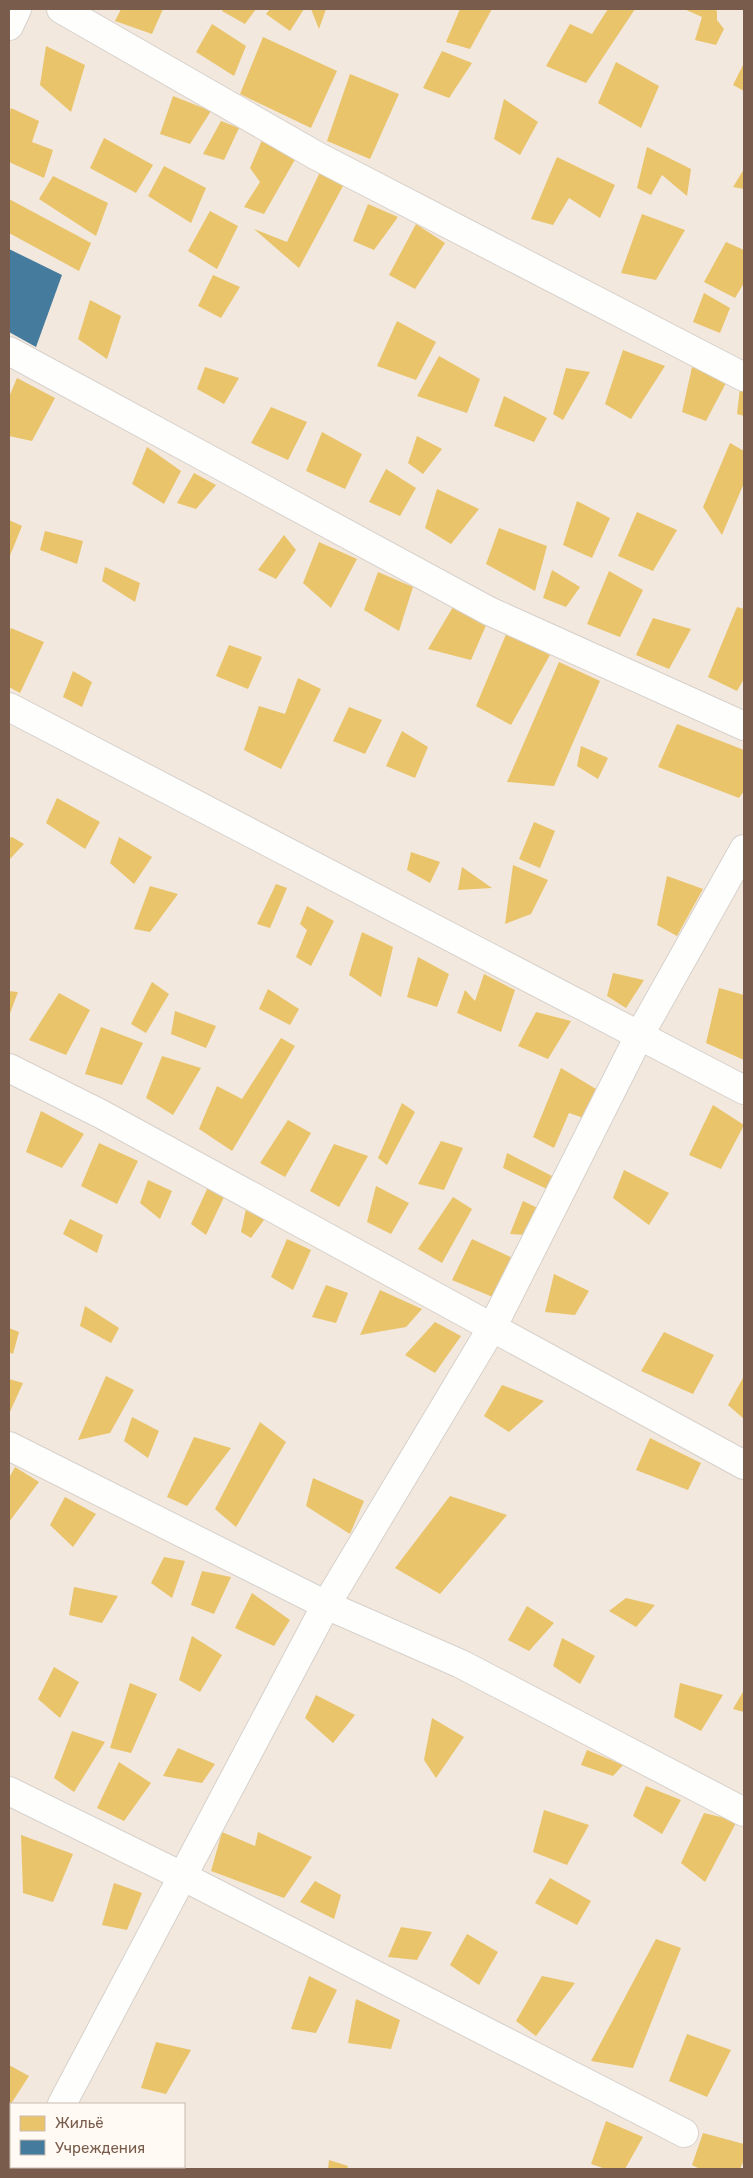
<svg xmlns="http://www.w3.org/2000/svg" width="753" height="2178" font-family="Rubik,sans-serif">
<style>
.residential{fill:#f2e8de;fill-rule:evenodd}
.homes{fill:#e9c46a}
.public{fill:#457b9d}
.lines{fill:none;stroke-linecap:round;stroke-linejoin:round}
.minor-casing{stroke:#d7d1cb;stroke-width:30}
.minor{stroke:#fefefd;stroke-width:28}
</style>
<rect width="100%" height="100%" fill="#f9f5f0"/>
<!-- residential -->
<path class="residential" d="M9,9H744V2169H9ZM11,2104H184V2167H11Z"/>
<!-- homes -->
<g class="homes">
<polygon points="121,9 163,9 152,34 115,21"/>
<polygon points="223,9 256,9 245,24 222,11"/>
<polygon points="270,9 304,9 290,31 266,14"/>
<polygon points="311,9 326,9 319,29"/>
<polygon points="460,9 492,9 470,49 446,42"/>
<polygon points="608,9 635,9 586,83 546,66 570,24 592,34"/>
<polygon points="684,9 713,9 717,11 717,20 724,29 716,45 695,40 702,17"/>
<polygon points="212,24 246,46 234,76 196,52"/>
<polygon points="263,37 337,71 311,128 240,94"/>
<polygon points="46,46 85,65 71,112 40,85"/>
<polygon points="442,51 472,63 449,98 423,88"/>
<polygon points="616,62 659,86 641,128 598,103"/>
<polygon points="744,63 744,91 733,85"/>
<polygon points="350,74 399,94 370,159 327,141"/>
<polygon points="173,96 211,111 190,144 160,134"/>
<polygon points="504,99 538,122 520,155 494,139"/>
<polygon points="11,108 39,121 32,142 53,150 44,178 9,162 9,114"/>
<polygon points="221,121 239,128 224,160 203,154"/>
<polygon points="104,138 153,165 136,193 90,168"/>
<polygon points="262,140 297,156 264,214 244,207 260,182 250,168"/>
<polygon points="647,147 691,169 687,196 662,175 651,195 637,188"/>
<polygon points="557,157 615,185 600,218 569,198 553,225 531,219"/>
<polygon points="164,166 206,188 191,223 148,196"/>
<polygon points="744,169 744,189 733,187"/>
<polygon points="320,172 343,186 299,268 254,229 287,242"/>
<polygon points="53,176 108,203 96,236 39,199"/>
<polygon points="9,199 91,243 79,271 9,233"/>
<polygon points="368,204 398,217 374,250 353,241"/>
<polygon points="210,211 238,226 217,269 188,251"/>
<polygon points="642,214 685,230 656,280 621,273"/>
<polygon points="416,224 445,243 415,289 389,275"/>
<polygon points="726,242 744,250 744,283 735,298 704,282"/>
<polygon points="213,275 240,287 221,318 198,306"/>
<polygon points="704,293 730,308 720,333 693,322"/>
<polygon points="90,300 121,316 107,359 78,339"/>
<polygon points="397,321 436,342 416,380 377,366"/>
<polygon points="623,350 665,366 631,419 605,404"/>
<polygon points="439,356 480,379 467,413 417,396"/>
<polygon points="205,367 239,378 224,404 197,389"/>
<polygon points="692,367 727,381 706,421 682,412"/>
<polygon points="566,368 590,372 563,420 553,414"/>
<polygon points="17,378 55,398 32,441 9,436 9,397"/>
<polygon points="740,388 744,390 744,416 737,414"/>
<polygon points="504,396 547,418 534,442 494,426"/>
<polygon points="271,407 307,422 288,460 251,443"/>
<polygon points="322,432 362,454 345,489 306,471"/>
<polygon points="417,436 442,449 423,474 408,463"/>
<polygon points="730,443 744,451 744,483 722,535 703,507"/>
<polygon points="147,447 181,471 164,504 132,484"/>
<polygon points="386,469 416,488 400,516 369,502"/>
<polygon points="194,473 216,485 196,509 177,503"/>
<polygon points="437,489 479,509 451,544 425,528"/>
<polygon points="577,501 610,518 592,558 563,545"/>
<polygon points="637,512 677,530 653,571 618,556"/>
<polygon points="9,520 22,526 9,558"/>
<polygon points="499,528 547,546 535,591 486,564"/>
<polygon points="45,531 83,541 77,564 40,550"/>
<polygon points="284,535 296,550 276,579 258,570"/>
<polygon points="319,542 357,559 331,608 303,583"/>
<polygon points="105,567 140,583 135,602 102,581"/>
<polygon points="552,570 580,587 566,607 543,598"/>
<polygon points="609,571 643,590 620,637 587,624"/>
<polygon points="378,572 413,587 399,631 364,610"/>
<polygon points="453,607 487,623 471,660 428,649"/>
<polygon points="737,607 744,609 744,679 737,691 708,677"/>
<polygon points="653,618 691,629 669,669 636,655"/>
<polygon points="11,628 44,642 20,693 9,687 9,632"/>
<polygon points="507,632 550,655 511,725 476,706"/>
<polygon points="229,645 262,657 248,689 216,676"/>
<polygon points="559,662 600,681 554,786 507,782"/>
<polygon points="73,671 92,682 82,707 63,697"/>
<polygon points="298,678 321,689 281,769 244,750 259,706 285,714"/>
<polygon points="349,707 382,720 365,754 333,741"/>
<polygon points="677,724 744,750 744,791 739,798 658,767"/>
<polygon points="402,731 428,747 415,778 386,766"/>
<polygon points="581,746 608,758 598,779 577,766"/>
<polygon points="57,798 100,822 85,849 46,823"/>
<polygon points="534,822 555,831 540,868 519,859"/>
<polygon points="12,837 24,844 9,860 9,838"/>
<polygon points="119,837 152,857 134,884 110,863"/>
<polygon points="411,852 440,862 430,883 407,870"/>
<polygon points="513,865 548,880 531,914 505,924"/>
<polygon points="462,867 492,888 458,890"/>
<polygon points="667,876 703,889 677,936 657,925"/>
<polygon points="276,884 287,888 270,928 257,924"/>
<polygon points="150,886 178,894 150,932 134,929"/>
<polygon points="307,906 334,921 311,966 296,957 307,930 300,924"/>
<polygon points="362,932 393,947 381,997 349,975"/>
<polygon points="418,957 449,974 437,1007 407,997"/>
<polygon points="613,973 644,980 626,1008 607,996"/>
<polygon points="484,974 515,990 501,1032 457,1013 465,990 475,1001"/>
<polygon points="152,982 169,994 146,1033 131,1024"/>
<polygon points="719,988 744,995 744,1060 706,1043"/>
<polygon points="268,989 299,1009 290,1025 259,1009"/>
<polygon points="9,991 18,992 9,1016"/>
<polygon points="59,993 90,1010 66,1055 29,1040"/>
<polygon points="175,1011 216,1026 206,1048 171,1034"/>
<polygon points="536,1012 571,1021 548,1059 518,1046"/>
<polygon points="101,1027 143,1043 122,1085 85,1074"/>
<polygon points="281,1038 295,1046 232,1151 199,1129 217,1086 242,1099"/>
<polygon points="162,1056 201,1068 173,1115 146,1098"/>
<polygon points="561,1068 601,1092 587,1119 569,1113 554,1148 533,1137"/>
<polygon points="402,1103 415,1112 387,1165 378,1158"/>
<polygon points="713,1105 744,1125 721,1169 689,1155"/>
<polygon points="41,1111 84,1134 62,1168 26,1152"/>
<polygon points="288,1120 311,1133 285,1177 260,1163"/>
<polygon points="441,1141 463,1148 444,1190 418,1184"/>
<polygon points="99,1143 138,1161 117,1204 81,1186"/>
<polygon points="334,1144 368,1156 339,1207 310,1191"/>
<polygon points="507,1153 556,1178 553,1192 503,1168"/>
<polygon points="624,1170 669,1193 649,1225 613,1198"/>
<polygon points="148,1180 172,1191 160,1219 140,1203"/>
<polygon points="376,1186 409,1203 391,1234 367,1222"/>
<polygon points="208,1187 225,1195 206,1235 191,1224"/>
<polygon points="453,1197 472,1209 442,1263 418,1249"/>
<polygon points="523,1201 542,1210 526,1235 510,1234"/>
<polygon points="247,1204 269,1213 251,1238 241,1232"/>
<polygon points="70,1219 103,1235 97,1253 63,1234"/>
<polygon points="287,1239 311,1250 293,1290 271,1277"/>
<polygon points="472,1239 517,1260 495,1298 452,1280"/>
<polygon points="554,1274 589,1291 575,1315 545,1312"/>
<polygon points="326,1285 348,1293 336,1323 312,1317"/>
<polygon points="380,1290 422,1309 406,1327 360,1335"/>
<polygon points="85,1306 119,1328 111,1343 80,1326"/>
<polygon points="435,1322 461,1336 435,1373 405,1355"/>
<polygon points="9,1328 19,1332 13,1354 9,1352"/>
<polygon points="664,1332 714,1355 693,1394 641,1371"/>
<polygon points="106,1376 134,1390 110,1433 78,1440"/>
<polygon points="744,1376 744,1419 728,1405"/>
<polygon points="9,1379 23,1383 9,1414"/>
<polygon points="502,1385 544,1401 509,1432 484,1416"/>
<polygon points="132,1417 159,1431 148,1458 124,1441"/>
<polygon points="260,1422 286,1442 236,1527 215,1509"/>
<polygon points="194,1437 231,1448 187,1506 167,1497"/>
<polygon points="650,1438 701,1463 688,1490 636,1470"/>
<polygon points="15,1467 39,1482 9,1522 9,1478"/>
<polygon points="313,1478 364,1501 350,1534 306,1506"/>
<polygon points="450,1496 507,1515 440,1594 395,1568"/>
<polygon points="65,1497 96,1514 73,1547 50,1525"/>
<polygon points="164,1557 185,1561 172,1598 151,1583"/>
<polygon points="202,1571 231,1577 214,1614 191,1605"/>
<polygon points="74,1587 118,1596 102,1623 69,1615"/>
<polygon points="252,1593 290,1620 274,1646 235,1628"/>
<polygon points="626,1598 655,1605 636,1627 609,1611"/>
<polygon points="527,1606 554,1623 529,1651 508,1640"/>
<polygon points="192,1636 222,1655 200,1692 179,1680"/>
<polygon points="562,1638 595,1656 580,1684 553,1666"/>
<polygon points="54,1667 79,1682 60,1718 38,1699"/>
<polygon points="130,1683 157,1694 131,1753 110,1748"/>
<polygon points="680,1683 723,1695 701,1731 674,1717"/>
<polygon points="744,1690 744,1712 733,1709"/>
<polygon points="316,1695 355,1715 333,1743 305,1718"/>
<polygon points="432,1718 464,1737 436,1778 424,1760"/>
<polygon points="72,1731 105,1742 74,1792 54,1778"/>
<polygon points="178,1748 215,1764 202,1783 163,1776"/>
<polygon points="587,1750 623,1765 613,1776 581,1765"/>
<polygon points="119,1762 151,1783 124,1821 97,1808"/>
<polygon points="646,1786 681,1800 662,1834 633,1816"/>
<polygon points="544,1810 589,1825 567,1865 533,1852"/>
<polygon points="704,1813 737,1821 705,1882 681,1863"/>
<polygon points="222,1832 255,1846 258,1832 312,1857 284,1898 211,1871"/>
<polygon points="21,1835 73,1854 53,1902 23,1893"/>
<polygon points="550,1878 591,1901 577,1925 535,1903"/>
<polygon points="315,1881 341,1895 334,1919 300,1902"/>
<polygon points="114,1883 142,1893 127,1930 102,1925"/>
<polygon points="401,1927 432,1932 417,1960 388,1957"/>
<polygon points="467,1934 498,1952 479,1985 450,1965"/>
<polygon points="656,1939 681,1948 633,2068 591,2061"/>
<polygon points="309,1976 337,1990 316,2033 291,2029"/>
<polygon points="542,1976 575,1983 536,2036 516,2021"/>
<polygon points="356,1999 400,2020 391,2049 348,2043"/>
<polygon points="687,2034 731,2050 707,2097 669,2081"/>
<polygon points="156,2042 191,2050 166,2094 141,2088"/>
<polygon points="9,2065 29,2076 9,2107"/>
<polygon points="606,2121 643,2137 625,2169 606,2169 591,2164"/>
<polygon points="703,2133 744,2144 744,2160 740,2169 700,2169 692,2165"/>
<polygon points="329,2160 348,2166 347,2169 328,2169"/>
</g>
<!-- public -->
<polygon class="public" points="9,249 62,275 36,347 9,332"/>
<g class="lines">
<!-- minor casing -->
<g class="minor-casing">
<g id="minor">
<polyline points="61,9 317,156 744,377"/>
<polyline points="9,26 17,9"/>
<polyline points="9,351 489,611 744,726"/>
<polyline points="9,707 744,1090"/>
<polyline points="9,1068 101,1114 744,1465"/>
<polyline points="9,1446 326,1605 461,1664 744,1812"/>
<polyline points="9,1791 182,1876 684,2133"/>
<polyline points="62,2104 326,1605 493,1326 639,1036 744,849"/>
<polyline points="9,2150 11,2151"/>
<polyline points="43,2167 48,2169"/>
</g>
</g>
<!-- minor -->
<use href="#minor" class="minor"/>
</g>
<!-- border -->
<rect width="753" height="2178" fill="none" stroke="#7a5c4d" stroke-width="20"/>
<!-- legend -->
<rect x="10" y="2103" width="175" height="65" fill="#fffaf3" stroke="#cabbb1"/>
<rect x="20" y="2116" width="25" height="15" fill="#e9c46a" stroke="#cabbb1"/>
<text x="55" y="2128" font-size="15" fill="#7a5c4d">Жильё</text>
<rect x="20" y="2140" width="25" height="15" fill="#457b9d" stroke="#cabbb1"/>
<text x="55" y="2153" font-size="15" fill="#7a5c4d">Учреждения</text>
</svg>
